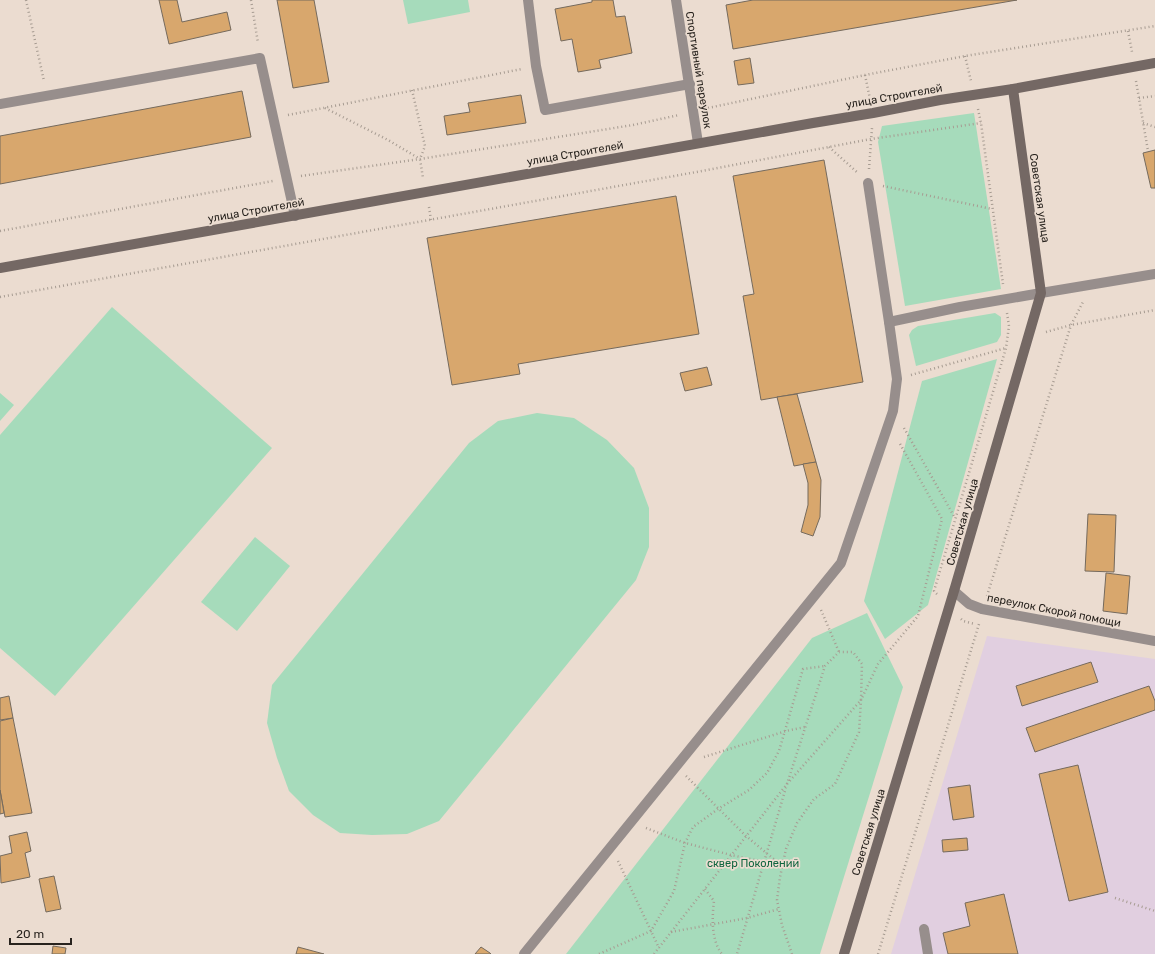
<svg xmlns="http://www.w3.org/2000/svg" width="1155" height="954" font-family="Rubik,sans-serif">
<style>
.medical{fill:#e1cfe0}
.green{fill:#a6dbbb}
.building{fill:#d8a76d;stroke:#756a5d}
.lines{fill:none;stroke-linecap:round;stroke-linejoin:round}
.path{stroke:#a79c92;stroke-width:2.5;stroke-dasharray:1 3;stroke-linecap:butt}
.lane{stroke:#978e8c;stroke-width:10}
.street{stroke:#978e8c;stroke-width:10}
.secondary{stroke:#746864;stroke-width:10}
.labels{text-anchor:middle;stroke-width:3.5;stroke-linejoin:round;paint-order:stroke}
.street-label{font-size:11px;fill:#28231e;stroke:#ebdcd0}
.park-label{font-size:11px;fill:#10653f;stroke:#ebdcd0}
</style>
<rect width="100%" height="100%" fill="#ebdcd0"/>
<!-- medical -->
<polygon class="medical" points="987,636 1155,659 1155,954 891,954"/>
<!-- green -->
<g class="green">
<polygon points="403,0 468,0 470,12 408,24"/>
<polygon points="974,113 1001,289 905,306 878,142 882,126"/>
<polygon points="112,307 272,448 55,696 0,648 0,435"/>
<polygon points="995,313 1001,317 1001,335 997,342 916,366 909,335 912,330 918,326"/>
<polygon points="997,359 928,605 885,639 864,601 922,381"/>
<polygon points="0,393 14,405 0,421"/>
<polygon points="537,413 574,418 607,440 634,468 649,508 649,547 636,580 439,821 407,834 372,835 340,833 313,815 289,791 277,758 267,723 272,685 469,443 498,421"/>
<polygon points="255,537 290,566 237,631 201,602"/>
<polygon points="867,613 903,687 820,954 566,954 812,638"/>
</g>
<!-- building -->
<g class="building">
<polygon points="159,0 177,0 182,22 227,12 231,30 169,44"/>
<polygon points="277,0 314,0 329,82 293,88"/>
<polygon points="592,0 613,0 616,17 625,16 632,53 599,60 601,68 578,72 572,39 561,41 555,9 592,2"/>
<polygon points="753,0 1017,0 733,49 726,5"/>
<polygon points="750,58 754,83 738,85 734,61"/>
<polygon points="242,91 251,137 0,184 0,136"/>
<polygon points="521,95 526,123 447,135 444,116 470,112 468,103"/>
<polygon points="1155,150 1155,188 1151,188 1143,153"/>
<polygon points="824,160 863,382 761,400 743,296 754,294 733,176"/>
<polygon points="676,196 699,334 518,364 520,374 452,385 427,238"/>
<polygon points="707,367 712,385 685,391 680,373"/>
<polygon points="797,394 816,462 794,466 777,397"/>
<polygon points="816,462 821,480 820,517 813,536 801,532 808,505 808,483 803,464"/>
<polygon points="1088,514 1116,515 1114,572 1085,571"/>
<polygon points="1106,573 1130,576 1127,614 1103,611"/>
<polygon points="1091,662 1098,682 1022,706 1016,686"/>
<polygon points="1149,686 1155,701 1155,710 1035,752 1026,728"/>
<polygon points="9,696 13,718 0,720 0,698"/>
<polygon points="13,718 32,813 5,817 0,790 0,721"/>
<polygon points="1078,765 1108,892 1069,901 1039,774"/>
<polygon points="970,785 974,817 953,820 948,788"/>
<polygon points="0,790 4,813 0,814"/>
<polygon points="27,832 31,851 25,853 30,877 1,883 0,856 12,853 9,836"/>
<polygon points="967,838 968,850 943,852 942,840"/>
<polygon points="54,876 61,909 46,912 39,879"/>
<polygon points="1004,894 1018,954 948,954 943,933 970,926 965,903"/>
<polygon points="53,946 66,948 65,954 52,954"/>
<polygon points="298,947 324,954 296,954"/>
<polygon points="481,947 490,953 491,954 475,954"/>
</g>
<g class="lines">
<!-- path -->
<g class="path">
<polyline points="26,0 44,81"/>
<polyline points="251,0 258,43"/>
<polyline points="1128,31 1132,52"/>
<polyline points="965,56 971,81"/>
<polyline points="865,75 870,99"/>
<polyline points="1136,81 1148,151"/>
<polyline points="412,90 425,146 420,159 423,178"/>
<polyline points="1139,98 1155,96"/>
<polyline points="325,108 388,140 420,159"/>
<polyline points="708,108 865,75 965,56 1155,26"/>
<polyline points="978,109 981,123 1003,284"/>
<polyline points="288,115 522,69"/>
<polyline points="1143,123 1155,127"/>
<polyline points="829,147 858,173"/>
<polyline points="869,169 872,128"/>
<polyline points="301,176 420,159 633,125 679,115"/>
<polyline points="883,186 992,209"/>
<polyline points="1155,188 1155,190"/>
<polyline points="429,207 431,220"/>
<polyline points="0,231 273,181"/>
<polyline points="0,297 702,171 871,139 981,123"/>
<polyline points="1046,332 1071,325 1155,310"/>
<polyline points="911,375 1006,348"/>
<polyline points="904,428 955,518"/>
<polyline points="937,594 934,591 1006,348 1009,326 1007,313"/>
<polyline points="987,596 1071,325 1083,302"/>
<polyline points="821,610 839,652"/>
<polyline points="961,619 963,621 975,624"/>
<polyline points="704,757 786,731 805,727"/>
<polyline points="686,776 746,836 782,866"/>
<polyline points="646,828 685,843 731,855 779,865"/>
<polyline points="618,861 659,948"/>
<path d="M705,889L714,901C712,918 711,940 722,954"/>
<polyline points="1115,898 1155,911"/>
<polyline points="671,932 747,918 779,909"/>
<polyline points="599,954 651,931 674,891 685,843 693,827 718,809 749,790 767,773 779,751 803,669 825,666"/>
<polyline points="654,954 787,784 861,700 862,664 853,652 839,652 825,666 787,784 737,954"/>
<polyline points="792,954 782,925 777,900 780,877 786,849 797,823 814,799 835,784 859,732 861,700 878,664 918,616 942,519 899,442"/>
<polyline points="878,954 979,624"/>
</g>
<!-- lane -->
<g class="lane">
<polyline points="528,0 536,66 545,110 690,84"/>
<polyline points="0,104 260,58 295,216"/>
<polyline points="889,322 960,307 1041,293"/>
<polyline points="924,929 928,954"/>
<polyline points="524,954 841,563 893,411 897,379 889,322 868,183"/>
</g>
<!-- street -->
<g class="street">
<polyline points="676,0 698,143"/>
<polyline points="1041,293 1155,274"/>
<polyline points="954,591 969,604 982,609 1155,641"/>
</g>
<!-- secondary -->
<g class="secondary">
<polyline points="0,268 813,123 873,113 940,100 1013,89 1155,63"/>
<polyline points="844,954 954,591 1041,293 1013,89"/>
</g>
</g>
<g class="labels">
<!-- street labels -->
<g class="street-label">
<text transform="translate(699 70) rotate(81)" y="4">Спортивный переулок</text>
<text transform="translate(894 96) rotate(-10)" y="4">улица Строителей</text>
<text transform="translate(575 153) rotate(-10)" y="4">улица Строителей</text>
<text transform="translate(1040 198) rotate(82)" y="4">Советская улица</text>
<text transform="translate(256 210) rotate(-10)" y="4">улица Строителей</text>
<text transform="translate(962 522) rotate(-74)" y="4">Советская улица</text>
<text transform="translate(1054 610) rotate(11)" y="4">переулок Скорой помощи</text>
<text transform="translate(868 832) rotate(-73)" y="4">Советская улица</text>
</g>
<!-- park labels -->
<g class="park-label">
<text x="753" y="867">сквер Поколений</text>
</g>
</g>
<!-- scale -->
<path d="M10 938v6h61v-6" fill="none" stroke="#28231e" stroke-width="2"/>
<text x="16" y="938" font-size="12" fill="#28231e" stroke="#ebdcd0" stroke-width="3" paint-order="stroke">20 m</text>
</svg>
